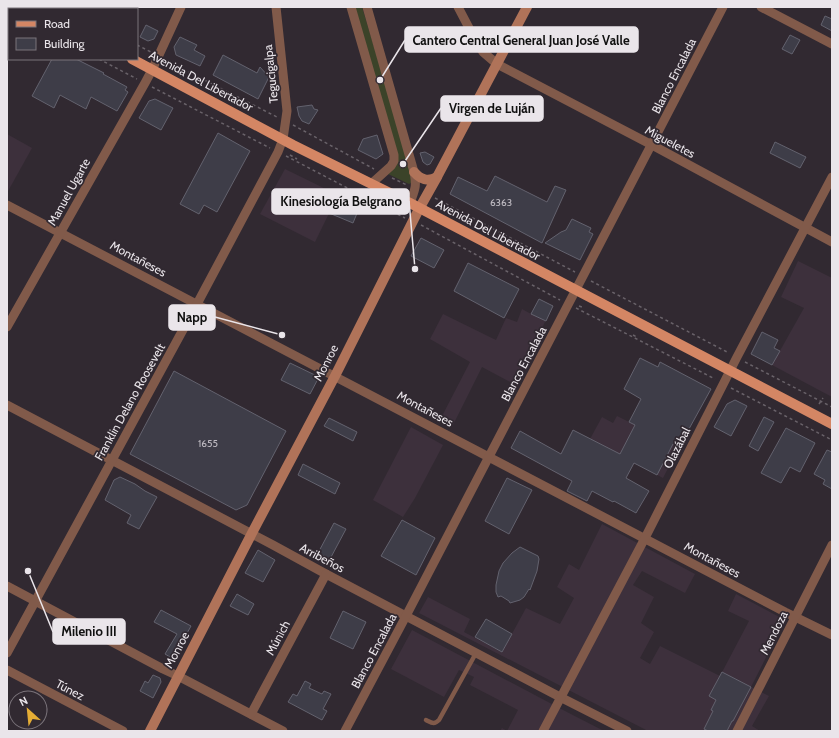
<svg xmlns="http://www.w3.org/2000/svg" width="839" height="738" font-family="Cabin,sans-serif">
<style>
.built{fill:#3d303c}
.green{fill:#3b4329}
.building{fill:#3e3d48;stroke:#63626e}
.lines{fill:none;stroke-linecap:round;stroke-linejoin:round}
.path{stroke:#696269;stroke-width:1.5;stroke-dasharray:3 3;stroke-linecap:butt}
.service{stroke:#815a4a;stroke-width:4.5}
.minor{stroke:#815a4a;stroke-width:9}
.tertiary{stroke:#815a4a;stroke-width:10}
.secondary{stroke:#b07359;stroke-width:10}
.primary{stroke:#d48664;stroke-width:10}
.labels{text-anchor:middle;stroke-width:3.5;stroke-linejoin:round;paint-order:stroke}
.number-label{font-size:10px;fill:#bfbbc2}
.street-label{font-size:12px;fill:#eae5ea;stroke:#312931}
.leader{fill:none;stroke:#eae5ea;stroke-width:1.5}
.callout-dot{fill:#eae5ea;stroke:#312931;stroke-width:1.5}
.callout{fill:#eae5ea;stroke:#eae5ea;stroke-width:1.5}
.callout-label{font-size:13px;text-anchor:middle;font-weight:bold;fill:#111}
</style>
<rect width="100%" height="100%" fill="#312931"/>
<!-- built -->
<g class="built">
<polygon points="7,134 32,148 7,193"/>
<polygon points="285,169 338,195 315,242 260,214"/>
<polygon points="798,261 832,278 832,397 772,365 804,308 781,297"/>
<polygon points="539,299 553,306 514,384 482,367 453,425 441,418 470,362 430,339 443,314 496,340 506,318 517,322 522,309 531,314"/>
<polygon points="617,416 679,447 663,478 634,463 613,502 552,471 573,430 590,439 602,417 613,423"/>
<polygon points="411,427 443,445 415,498 403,517 373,500"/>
<polygon points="602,524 695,574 685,593 642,571 633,585 654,597 641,623 654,632 640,658 650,664 660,646 720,676 749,621 728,611 736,594 785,620 751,687 769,696 752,726 760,731 648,731 419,613 428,597 470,619 464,632 502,652 526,608 560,624 574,598 557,587 569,564 579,570"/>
<polygon points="412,630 565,711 604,731 500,731 502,728 507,731 518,710 470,685 474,677 459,670 444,697 391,669"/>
</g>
<!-- green -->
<path class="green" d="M354,7H362L414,179L411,183L409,184L388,174C393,170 396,167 398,161Z"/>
<!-- building -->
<g class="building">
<polygon points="825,16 832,19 832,31 821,25"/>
<polygon points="146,25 158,31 154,39 148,41 140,37"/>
<polygon points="790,35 800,40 792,54 782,49"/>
<polygon points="180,37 197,45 194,50 205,56 200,66 176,55 174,47"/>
<polygon points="223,55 257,73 260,67 269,77 258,99 213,75"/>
<polygon points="52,59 76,59 104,73 103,74 127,87 125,90 128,92 117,111 91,97 86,109 60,95 54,108 32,96"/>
<polygon points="155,99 173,108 161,130 139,118 149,101"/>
<polygon points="312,105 314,109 318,110 309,124 302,121 299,116 297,107"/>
<polygon points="218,133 250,151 217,212 204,205 199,214 180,204"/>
<polygon points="377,135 383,154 376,159 358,150 363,139"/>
<polygon points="775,142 806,157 800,168 770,153"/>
<polygon points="425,152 434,157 430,164 427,165 423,162 420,153"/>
<polygon points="495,176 547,202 555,186 566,190 542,243 450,194 458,177 487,191"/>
<polygon points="338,195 360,206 353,223 329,213"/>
<polygon points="572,219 591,228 589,232 593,234 580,260 545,243 561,232 566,230"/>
<polygon points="421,238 444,250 434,268 411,256"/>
<polygon points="468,263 519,289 504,318 454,291"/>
<polygon points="539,299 553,306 546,321 531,314"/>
<polygon points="762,332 778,340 774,348 780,351 772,365 751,354"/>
<polygon points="640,358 658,367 660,362 711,389 679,447 673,444 657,475 634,463 626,478 649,491 636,513 614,501 613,502 592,491 587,501 567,491 572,481 511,448 520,431 561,454 573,430 620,454 635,425 629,422 641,399 624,389"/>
<polygon points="290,363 319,377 310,394 281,380"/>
<polygon points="174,371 286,431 247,505 236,510 130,454"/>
<polygon points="735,400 747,406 731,436 714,427 727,404"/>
<polygon points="764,417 774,422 758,451 749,446"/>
<polygon points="329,418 357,432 353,441 324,426"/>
<polygon points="786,428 815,443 800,472 790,467 781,483 761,473"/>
<polygon points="827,450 832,452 832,489 823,484 825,480 814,474"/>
<polygon points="303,464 340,483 335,494 298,475"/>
<polygon points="120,477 135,484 145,491 157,497 139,529 127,523 131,515 105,500 114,480"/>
<polygon points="507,478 532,490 509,534 485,521"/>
<polygon points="402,520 435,538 416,575 381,556"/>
<polygon points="334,523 346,529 330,559 318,553"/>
<polygon points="520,547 538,556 539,559 537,571 530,590 529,589 524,597 520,600 510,603 509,601 501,596 498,597 496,592 496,585 499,571 503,563 512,553"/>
<polygon points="258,550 275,560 263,582 245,573"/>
<polygon points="237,594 254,604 248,615 230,606"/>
<polygon points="161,610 191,626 175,655 170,657 165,654 177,634 154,622"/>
<polygon points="343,611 366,622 353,649 330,638"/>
<polygon points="486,619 512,634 502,652 475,637"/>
<polygon points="722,672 751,687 733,721 732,721 727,731 708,731 704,729 713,711 711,710 716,700 709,696"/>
<polygon points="153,675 160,678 161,682 153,698 140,691 145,681 148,683"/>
<polygon points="305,681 311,684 309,688 322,694 324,691 331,694 323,709 327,711 322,720 288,702 293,694 297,696"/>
</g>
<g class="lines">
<!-- path -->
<g class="path">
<polyline points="64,7 68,9"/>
<polyline points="137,45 151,52"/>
<polyline points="99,59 137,79"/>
<polyline points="167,61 277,117"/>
<polyline points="152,87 270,148"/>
<polyline points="293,125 374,169"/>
<polyline points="290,155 297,159"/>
<polyline points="286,156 405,218"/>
<polyline points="392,178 407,185"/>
<polyline points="435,198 575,272"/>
<polyline points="439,203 444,206"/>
<polyline points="421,225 560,300"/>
<polyline points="591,281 729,353"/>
<polyline points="579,306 582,307"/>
<polyline points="576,308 715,379"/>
<polyline points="633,335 635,336 634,338"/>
<polyline points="745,362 832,407"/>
<polyline points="731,388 832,440"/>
<polyline points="819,404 823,398"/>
</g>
<!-- service -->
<path class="service" d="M426,720C432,723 434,725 439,720L476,653"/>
<!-- minor -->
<g class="minor">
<polyline points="351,7 394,155 394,161 391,166 371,184"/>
<path d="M367,7L414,172C417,187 415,189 410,203"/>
<polyline points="458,7 478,45 483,52 497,64 652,145 832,242"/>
<polyline points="761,7 832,44"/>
<polyline points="7,205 785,612 832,635"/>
<polyline points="7,327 145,83 152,70 181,7"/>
<polyline points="7,405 273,545 326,574 560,697 627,731"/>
<polyline points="7,586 163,669 178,676 283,731"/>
<polyline points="7,653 197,304 278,152 283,139 287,111 276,7"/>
<polyline points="7,670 123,731"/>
<polyline points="251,714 326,574"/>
<polyline points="345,731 406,616 723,7"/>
<polyline points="543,731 645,538 737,357 832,177"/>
<polyline points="737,731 832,545"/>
</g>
<!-- tertiary -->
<polyline class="tertiary" points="7,12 9,9"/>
<!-- secondary -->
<g class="secondary">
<path d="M414,172C421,180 428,182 437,177"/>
<polyline points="150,731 252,533 335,376 419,209 437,177 527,7"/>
</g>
<!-- primary -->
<g class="primary">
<polyline points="34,7 38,9"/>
<polyline points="132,59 293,145 410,203 832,424"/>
</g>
</g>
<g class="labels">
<!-- number labels -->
<g class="number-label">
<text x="501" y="206">6363</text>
<text x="208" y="447">1655</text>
</g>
<!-- street labels -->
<g class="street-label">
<text transform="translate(271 74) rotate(-96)" y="4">Tegucigalpa</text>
<text transform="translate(674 76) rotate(-63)" y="4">Blanco Encalada</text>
<text transform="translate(201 81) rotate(28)" y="4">Avenida Del Libertador</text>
<text transform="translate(670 142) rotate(28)" y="4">Migueletes</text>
<text transform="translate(69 192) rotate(-61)" y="4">Manuel Ugarte</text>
<text transform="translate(488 230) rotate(28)" y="4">Avenida Del Libertador</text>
<text transform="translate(138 259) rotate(28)" y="4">Montañeses</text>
<text transform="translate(326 363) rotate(-63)" y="4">Monroe</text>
<text transform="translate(524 364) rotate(-62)" y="4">Blanco Encalada</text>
<text transform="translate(130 402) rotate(-61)" y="4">Franklin Delano Roosevelt</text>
<text transform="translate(425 409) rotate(28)" y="4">Montañeses</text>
<text transform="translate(677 448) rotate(-63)" y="4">Olazábal</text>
<text transform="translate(322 558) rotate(28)" y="4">Arribeños</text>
<text transform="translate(712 560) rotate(28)" y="4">Montañeses</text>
<text transform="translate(774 633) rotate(-63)" y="4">Mendoza</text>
<text transform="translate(278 638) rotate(-62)" y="4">Múnich</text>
<text transform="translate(177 650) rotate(-62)" y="4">Monroe</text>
<text transform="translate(374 651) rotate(-62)" y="4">Blanco Encalada</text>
<text transform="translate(70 690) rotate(28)" y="4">Túnez</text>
</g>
</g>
<!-- callouts -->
<path class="leader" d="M380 80L405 40M403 164L441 108M415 269L409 201M282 335L215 317M28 571L53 632"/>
<g class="callout-dot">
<circle cx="380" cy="80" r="4"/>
<circle cx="403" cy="164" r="4"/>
<circle cx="415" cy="269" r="4"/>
<circle cx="282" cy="335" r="4"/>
<circle cx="28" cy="571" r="4"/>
</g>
<g class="callout">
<rect x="405" y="27" width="233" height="25" rx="4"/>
<rect x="441" y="96" width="102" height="25" rx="4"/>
<rect x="272" y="189" width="137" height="25" rx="4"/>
<rect x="169" y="305" width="46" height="25" rx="4"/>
<rect x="53" y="619" width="72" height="25" rx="4"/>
</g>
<g class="callout-label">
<text x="521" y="45">Cantero Central General Juan José Valle</text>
<text x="492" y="113">Virgen de Luján</text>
<text x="341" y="206">Kinesiología Belgrano</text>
<text x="192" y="322">Napp</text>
<text x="89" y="636">Milenio III</text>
</g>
<!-- border -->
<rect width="839" height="738" fill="none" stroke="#eae5ea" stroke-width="16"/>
<!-- legend -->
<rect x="8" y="8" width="130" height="52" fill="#312931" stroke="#7b747b"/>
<rect x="16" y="21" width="20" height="6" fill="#d48664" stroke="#7b747b"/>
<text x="44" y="28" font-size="12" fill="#eae5ea">Road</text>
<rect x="16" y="38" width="20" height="12" fill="#3e3d48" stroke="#7b747b"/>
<text x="44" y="48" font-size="12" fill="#eae5ea">Building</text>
<!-- north arrow -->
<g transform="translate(28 710) rotate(333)"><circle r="19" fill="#312931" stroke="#7b747b"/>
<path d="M0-3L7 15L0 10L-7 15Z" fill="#e5ad35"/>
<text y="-6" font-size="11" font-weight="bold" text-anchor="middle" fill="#eae5ea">N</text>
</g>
</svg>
